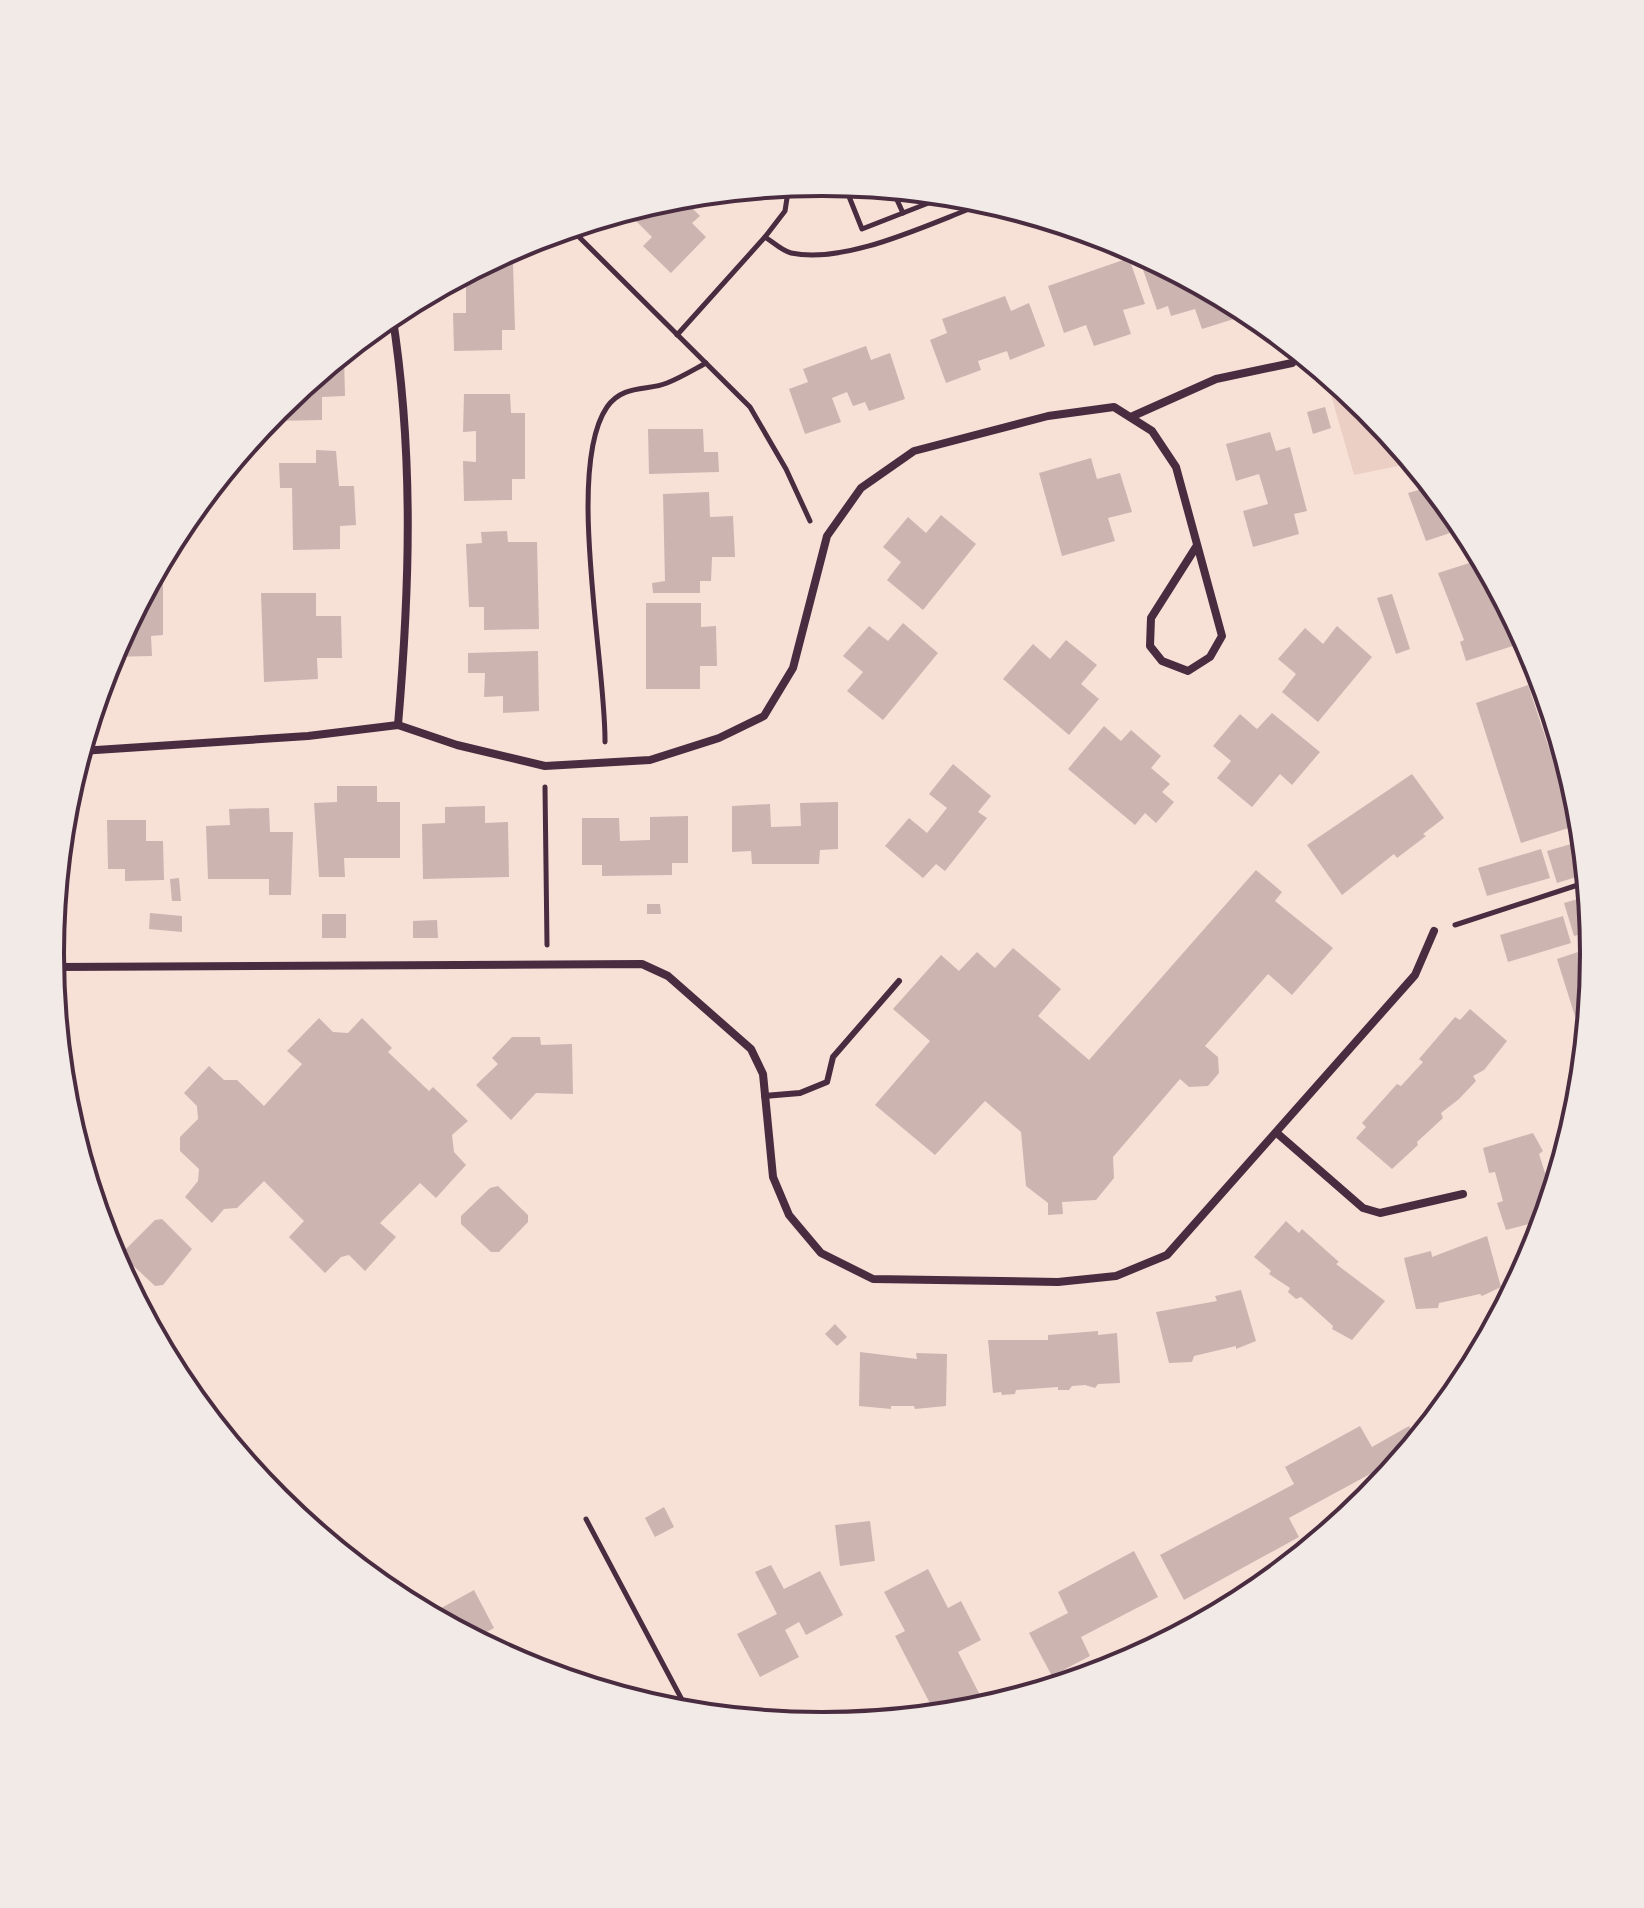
<svg xmlns="http://www.w3.org/2000/svg" width="1644" height="1908" font-family="'Space Grotesk',sans-serif">
<style>
.green{fill:#ebcfc5}
.building{fill:#ccb4b1}
.lines{fill:none;stroke-linecap:round;stroke-linejoin:round}
.path{stroke:#4a2c40;stroke-width:5}
.service{stroke:#4a2c40;stroke-width:6}
.minor{stroke:#4a2c40;stroke-width:8}
.tertiary{stroke:#4a2c40;stroke-width:14}
.rim{fill:none;stroke:#4a2c40;stroke-width:4}
</style>
<rect width="100%" height="100%" fill="#f7e1d7"/>
<!-- green -->
<polygon class="green" points="1312,362 1368,408 1413,463 1354,475 1331,395"/>
<!-- building -->
<g class="building">
<polygon points="680,196 700,216 692,223 706,237 671,273 643,246 652,237 630,215 622,224 612,215"/>
<polygon points="500,255 500,262 513,262 515,330 502,330 502,350 454,351 453,313 466,313 466,281 450,281"/>
<polygon points="1129,258 1145,304 1123,310 1131,334 1094,346 1086,325 1064,333 1048,286"/>
<polygon points="1149,258 1157,270 1166,267 1236,304 1240,317 1202,329 1195,309 1171,316 1168,306 1157,310 1140,261"/>
<polygon points="1005,296 1011,311 1029,303 1045,346 1010,360 1007,351 978,361 981,370 946,383 930,340 947,333 942,319"/>
<polygon points="866,346 871,360 890,353 905,399 869,411 865,402 853,406 847,392 832,398 841,422 805,434 789,389 808,382 803,369"/>
<polygon points="341,355 344,355 345,396 322,397 322,420 274,421 276,408"/>
<polygon points="464,394 510,394 511,413 525,413 525,479 512,479 512,500 464,501 463,461 476,462 476,431 463,432"/>
<polygon points="1325,407 1331,428 1313,434 1307,412"/>
<polygon points="648,429 703,429 704,452 718,452 719,472 649,474"/>
<polygon points="1270,432 1276,451 1290,447 1307,511 1294,514 1299,534 1253,547 1243,511 1268,504 1259,474 1236,481 1226,444"/>
<polygon points="316,450 336,451 339,486 354,486 356,525 340,526 340,549 293,550 292,488 280,488 279,463 316,463"/>
<polygon points="1091,458 1097,479 1120,473 1132,512 1108,518 1115,541 1062,556 1039,473"/>
<polygon points="1432,486 1465,528 1426,541 1408,493"/>
<polygon points="709,492 710,517 733,516 735,557 712,557 711,581 700,581 700,593 653,593 652,583 665,581 663,494"/>
<polygon points="941,515 976,544 923,610 887,580 901,562 883,547 908,517 926,533"/>
<polygon points="507,531 508,542 537,542 539,629 484,630 484,607 469,607 466,544 482,543 481,532"/>
<polygon points="1482,559 1499,592 1519,644 1466,661 1460,642 1464,640 1438,573"/>
<polygon points="156,569 163,570 163,635 151,636 152,656 109,657"/>
<polygon points="261,593 316,593 316,616 341,616 342,658 317,658 318,679 264,682"/>
<polygon points="1392,594 1410,649 1396,654 1377,598"/>
<polygon points="646,603 701,603 701,627 716,626 717,666 700,666 700,689 646,689"/>
<polygon points="903,623 938,653 883,720 847,691 863,672 843,656 869,626 888,641"/>
<polygon points="1337,626 1372,657 1318,722 1282,692 1296,674 1278,659 1305,628 1323,644"/>
<polygon points="1066,640 1097,665 1081,684 1099,699 1069,735 1003,679 1033,644 1050,659"/>
<polygon points="538,651 539,711 503,713 503,696 484,697 485,673 468,673 468,653"/>
<polygon points="1528,685 1575,826 1521,843 1476,703"/>
<polygon points="1272,713 1320,752 1292,785 1280,774 1252,807 1217,778 1231,761 1213,746 1240,714 1257,729"/>
<polygon points="1104,726 1121,741 1131,730 1161,756 1151,768 1170,784 1162,792 1174,802 1156,823 1145,813 1135,825 1068,769"/>
<polygon points="953,764 991,796 978,812 987,818 945,871 936,864 923,878 885,846 909,818 927,833 947,808 929,794"/>
<polygon points="1412,774 1444,818 1423,834 1426,836 1397,858 1394,854 1342,895 1307,845"/>
<polygon points="337,786 377,786 377,802 400,802 400,858 344,858 345,877 319,877 314,803 337,802"/>
<polygon points="838,802 838,849 820,850 819,864 752,864 751,851 732,852 732,806 770,804 771,827 801,826 800,803"/>
<polygon points="485,806 485,823 508,822 509,877 423,879 422,824 445,823 445,807"/>
<polygon points="269,808 270,832 293,832 291,895 269,895 269,879 208,879 206,826 230,825 229,809"/>
<polygon points="688,816 688,863 672,863 672,875 602,876 602,865 582,865 582,818 619,818 620,841 650,840 650,817"/>
<polygon points="107,820 146,820 146,841 163,841 164,880 125,881 125,869 108,869"/>
<polygon points="1578,842 1586,874 1557,883 1547,851"/>
<polygon points="1541,849 1550,878 1487,896 1478,868"/>
<polygon points="1256,870 1282,892 1275,901 1333,948 1292,995 1268,974 1205,1046 1218,1057 1219,1073 1208,1086 1189,1087 1180,1079 1113,1157 1114,1178 1096,1200 1062,1202 1063,1214 1048,1215 1048,1203 1026,1186 1021,1132 985,1101 935,1155 875,1105 930,1041 893,1009 941,955 959,971 977,952 995,968 1013,948 1061,989 1038,1016 1089,1060"/>
<polygon points="179,878 181,901 172,901 170,879"/>
<polygon points="1588,896 1592,931 1574,936 1564,903"/>
<polygon points="647,904 660,904 661,914 647,914"/>
<polygon points="150,913 182,916 182,932 149,929"/>
<rect x="322" y="914" width="24" height="24"/>
<polygon points="1563,916 1571,943 1508,962 1500,935"/>
<polygon points="437,920 438,938 413,938 413,921"/>
<polygon points="1593,947 1594,954 1585,1048 1557,959"/>
<polygon points="1470,1009 1507,1041 1484,1070 1473,1076 1476,1081 1459,1099 1441,1113 1443,1118 1417,1142 1418,1145 1392,1169 1356,1138 1366,1127 1362,1123 1397,1084 1401,1086 1423,1062 1419,1059 1455,1017 1460,1020"/>
<polygon points="319,1018 333,1032 348,1033 362,1018 392,1048 388,1052 429,1091 433,1087 468,1121 452,1135 454,1152 466,1165 436,1198 420,1183 380,1223 396,1237 365,1271 349,1255 341,1257 325,1273 289,1237 304,1221 264,1181 237,1208 224,1209 212,1223 185,1197 198,1181 199,1169 180,1151 180,1137 198,1119 197,1106 184,1093 209,1066 224,1080 237,1080 264,1106 302,1064 287,1051"/>
<polygon points="512,1037 540,1037 541,1045 572,1044 573,1094 536,1093 511,1120 476,1085 498,1064 492,1058"/>
<polygon points="1533,1133 1543,1151 1539,1154 1552,1195 1544,1220 1506,1230 1497,1203 1503,1201 1495,1172 1489,1173 1483,1148"/>
<polygon points="498,1186 528,1215 528,1222 499,1252 491,1252 461,1224 461,1216 490,1188"/>
<polygon points="162,1219 192,1249 163,1285 155,1286 124,1257 125,1250 155,1220"/>
<polygon points="1286,1221 1299,1233 1302,1229 1339,1262 1336,1264 1385,1301 1352,1340 1332,1329 1333,1326 1301,1297 1296,1299 1288,1292 1290,1288 1269,1274 1271,1271 1254,1257"/>
<polygon points="1487,1236 1501,1287 1482,1296 1480,1294 1439,1303 1438,1308 1416,1309 1404,1258 1431,1251 1432,1257"/>
<polygon points="1241,1290 1256,1341 1236,1349 1236,1346 1194,1356 1192,1362 1169,1363 1156,1312 1217,1301 1215,1296"/>
<polygon points="835,1324 847,1337 837,1346 825,1334"/>
<polygon points="1098,1331 1098,1335 1117,1333 1120,1383 1098,1384 1095,1388 1085,1385 1072,1386 1069,1390 1058,1390 1058,1387 1016,1390 1015,1394 1002,1395 1001,1392 993,1393 988,1340 1048,1340 1048,1335"/>
<polygon points="860,1352 917,1359 916,1353 947,1354 946,1406 915,1409 914,1406 891,1406 891,1409 859,1406"/>
<polygon points="1360,1426 1372,1447 1409,1426 1417,1440 1387,1476 1383,1467 1289,1518 1299,1537 1184,1600 1160,1555 1294,1484 1285,1467"/>
<polygon points="664,1507 674,1527 655,1537 645,1518"/>
<polygon points="870,1521 875,1561 840,1566 835,1525"/>
<polygon points="1134,1551 1158,1597 1081,1637 1090,1656 1052,1676 1029,1633 1068,1613 1058,1592"/>
<polygon points="350,1561 377,1567 374,1581 363,1571"/>
<polygon points="771,1565 784,1589 820,1571 843,1615 806,1635 799,1622 785,1630 799,1657 760,1677 737,1634 777,1614 755,1572"/>
<polygon points="928,1569 948,1608 961,1601 981,1640 958,1652 985,1705 973,1711 951,1713 948,1707 935,1713 895,1636 905,1631 884,1592"/>
<polygon points="474,1590 494,1628 481,1635 488,1647 439,1620 434,1612"/>
</g>
<g class="lines">
<!-- path -->
<g class="path">
<polyline points="844,184 862,229 949,195"/>
<path d="M789,185L785,211L765,237C773,242 782,251 791,253C849,265 934,221 988,202"/>
<polyline points="892,189 903,213"/>
<polyline points="929,193 933,201"/>
<polyline points="570,228 750,407 786,469 810,521"/>
<polyline points="677,335 765,237"/>
<path d="M605,742C606,664 565,468 607,407C623,384 648,391 667,383C680,378 693,370 706,363"/>
<polyline points="545,787 547,945"/>
<polyline points="1455,925 1587,882"/>
<polyline points="586,1519 689,1713"/>
</g>
<!-- service -->
<polyline class="service" points="764,1096 800,1093 827,1082 833,1057 899,981"/>
<!-- minor -->
<g class="minor">
<path d="M392,313C414,453 410,585 398,725"/>
<polyline points="1133,416 1216,379 1292,363"/>
<polyline points="81,751 308,736 398,725 457,745 545,766 650,760 719,738 764,716 793,668 827,536 861,488 914,451 1048,416 1114,407 1152,431 1176,467 1222,636 1210,657 1188,671 1162,661 1150,646 1151,618 1196,547"/>
<polyline points="56,967 642,964 668,976 751,1049 763,1074 773,1177 789,1215 821,1253 873,1279 1058,1282 1116,1276 1167,1255 1415,975 1434,931"/>
<polyline points="1278,1134 1363,1208 1380,1213 1463,1194"/>
</g>
<!-- tertiary -->
<polyline class="tertiary" points="55,906 56,1018"/>
</g>
<!-- crop -->
<path d="M0 0H1644V1908H0ZM64 954a758 758 0 1 1 1516 0a758 758 0 1 1-1516 0Z" fill="#f1eae7" fill-rule="evenodd"/>
<path class="rim" d="M64 954a758 758 0 1 1 1516 0a758 758 0 1 1-1516 0Z"/>
</svg>
